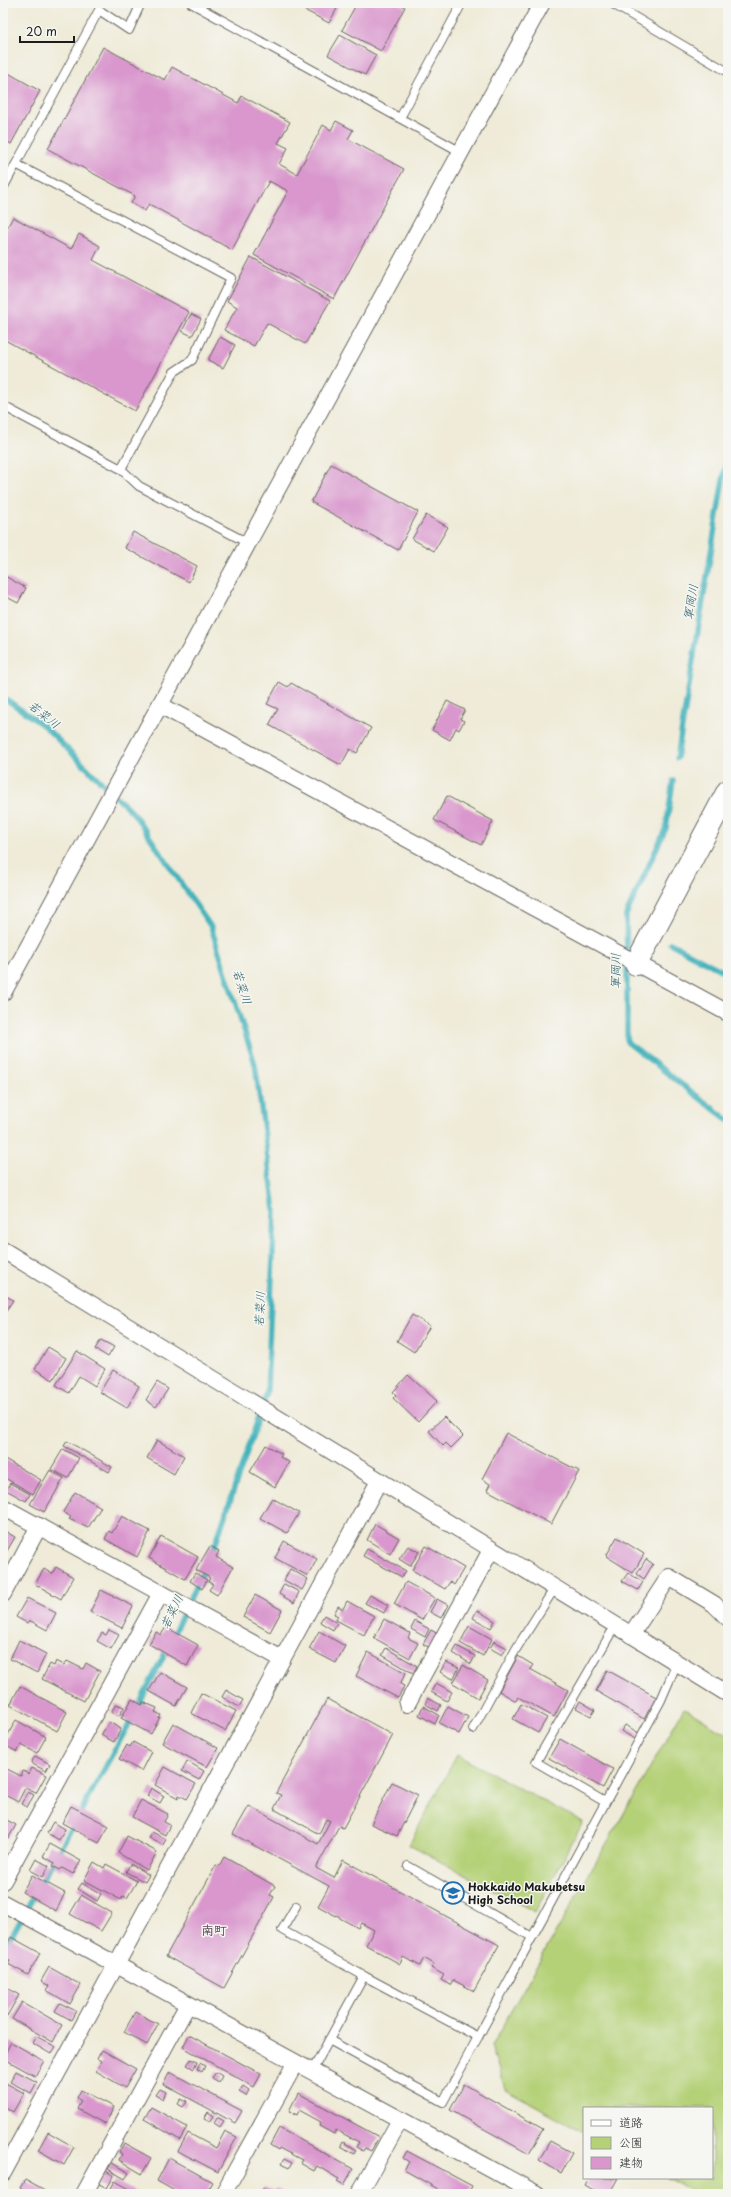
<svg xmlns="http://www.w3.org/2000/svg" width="731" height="2197" font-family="'Playpen Sans','Klee One',sans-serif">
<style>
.green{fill:#b5d178;stroke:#68764a}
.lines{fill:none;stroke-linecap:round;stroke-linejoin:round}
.stream{stroke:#45b4bd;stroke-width:5.5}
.building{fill:#d997cd}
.lane-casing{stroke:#66645e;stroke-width:10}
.street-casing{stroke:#66645e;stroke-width:18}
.secondary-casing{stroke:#66645e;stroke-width:24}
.lane{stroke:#fff;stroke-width:8}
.street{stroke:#fff;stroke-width:16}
.secondary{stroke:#fff;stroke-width:22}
.labels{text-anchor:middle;stroke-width:3;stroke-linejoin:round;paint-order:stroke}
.poi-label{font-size:11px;font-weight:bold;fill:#1c1c1c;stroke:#f6f6f2;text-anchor:start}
.water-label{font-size:12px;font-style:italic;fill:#2e6064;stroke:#f6f6f2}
.quarter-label{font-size:13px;font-weight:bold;fill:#5e475a;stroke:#f6f6f2}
</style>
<rect width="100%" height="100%" fill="#f6f6f2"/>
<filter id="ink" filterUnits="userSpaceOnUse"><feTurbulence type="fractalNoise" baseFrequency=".025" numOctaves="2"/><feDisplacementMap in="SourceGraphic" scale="8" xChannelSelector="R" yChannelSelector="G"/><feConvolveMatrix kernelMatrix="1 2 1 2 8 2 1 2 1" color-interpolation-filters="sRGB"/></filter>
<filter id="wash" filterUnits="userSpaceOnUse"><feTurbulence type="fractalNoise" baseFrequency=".012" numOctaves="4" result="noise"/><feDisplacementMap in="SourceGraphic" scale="16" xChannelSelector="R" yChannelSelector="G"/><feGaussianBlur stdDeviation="0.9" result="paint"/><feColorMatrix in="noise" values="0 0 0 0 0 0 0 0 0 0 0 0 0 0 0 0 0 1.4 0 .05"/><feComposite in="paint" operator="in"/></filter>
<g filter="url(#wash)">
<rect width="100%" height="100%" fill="#efebd8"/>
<!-- green -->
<g class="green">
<polygon points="684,1708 728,1735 728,2194 698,2194 668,2178 712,2178 712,2108 584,2108 584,2132 505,2089 491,2046"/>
<polygon points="457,1755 583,1822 535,1912 409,1845"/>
</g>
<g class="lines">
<!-- stream -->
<g class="stream">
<polyline points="3,697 44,726 134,814 211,927 255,1064 275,1210 267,1393 212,1554"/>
<polyline points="677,758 728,449"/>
<polyline points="670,943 728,974"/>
<polyline points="627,956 626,915 666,828 673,781"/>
<polyline points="627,964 627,1042 728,1120"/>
<polyline points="172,1637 205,1567"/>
<polyline points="137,1709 168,1647"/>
<polyline points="3,1952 133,1717"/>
</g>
</g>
<g id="blocks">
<!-- building -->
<g class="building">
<polygon points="291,3 340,3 329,23"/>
<polygon points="357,3 397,3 405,7 381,51 342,30"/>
<polygon points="340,35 376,55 365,75 328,55"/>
<polygon points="103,47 165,80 172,67 238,103 242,96 290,122 278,143 288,148 279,164 297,174 323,125 331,130 336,121 353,130 348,139 404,169 334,299 254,255 288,191 269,181 232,250 149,204 145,211 131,203 135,196 48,149"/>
<polygon points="3,70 40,91 11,144 3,139"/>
<polygon points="13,217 71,249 79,234 100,246 93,260 189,312 135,411 3,339 3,235"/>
<polygon points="251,257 330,301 305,344 267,323 254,346 224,330 237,307 227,301"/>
<polygon points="191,314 201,319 192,336 182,331"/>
<polygon points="220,337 235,345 223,368 208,360"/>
<polygon points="331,464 418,512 398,550 311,502"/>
<polygon points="426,515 448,527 434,551 412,539"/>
<polygon points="133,532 197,566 189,582 125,548"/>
<polygon points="3,575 26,588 18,603 3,595"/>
<polygon points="279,682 288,687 291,683 371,728 357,753 350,749 341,765 269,725 278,709 267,704"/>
<polygon points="447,701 465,710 460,719 464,721 459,730 456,728 450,740 432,730"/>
<polygon points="447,796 493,821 481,845 434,820"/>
<polygon points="3,1294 13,1300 3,1316"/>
<polygon points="412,1315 430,1326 414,1352 397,1341"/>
<polygon points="101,1340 114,1347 108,1357 95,1349"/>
<polygon points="48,1347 66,1358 53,1380 35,1369"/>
<polygon points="77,1351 105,1369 95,1386 79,1376 69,1393 56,1385"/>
<polygon points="113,1370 139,1386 127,1408 100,1392"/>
<polygon points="408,1375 437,1401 418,1422 393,1398 396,1395 393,1392"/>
<polygon points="157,1382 168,1389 156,1407 146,1400"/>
<polygon points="444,1417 463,1436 451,1448 446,1443 443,1446 429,1431"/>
<polygon points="506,1433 579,1471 551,1524 487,1490 490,1484 482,1479"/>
<polygon points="157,1440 184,1456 174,1474 147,1458"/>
<polygon points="67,1441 112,1467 109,1472 64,1446"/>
<polygon points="266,1445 282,1454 280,1457 289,1462 275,1487 250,1472"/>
<polygon points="63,1449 79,1458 68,1478 51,1469"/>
<polygon points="3,1458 41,1480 33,1494 3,1477"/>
<polygon points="50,1470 64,1478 44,1512 30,1504"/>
<polygon points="10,1483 30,1494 26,1501 6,1490"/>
<polygon points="75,1492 101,1507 88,1528 69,1519 71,1517 63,1512"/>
<polygon points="272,1498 299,1513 287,1533 260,1518"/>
<polygon points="122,1516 150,1531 137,1557 105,1539 109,1531 112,1533"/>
<polygon points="375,1524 399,1538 390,1554 367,1540"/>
<polygon points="3,1530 15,1537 7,1551 5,1549 3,1552"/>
<polygon points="161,1536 198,1557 185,1579 149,1558"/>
<polygon points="617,1537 644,1554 633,1573 606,1556"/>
<polygon points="284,1541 317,1559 308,1576 275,1558"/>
<polygon points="210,1546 219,1551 216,1557 233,1567 217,1595 209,1590 213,1584 208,1582 210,1578 196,1570"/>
<polygon points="408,1546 419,1552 410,1566 399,1559"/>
<polygon points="426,1546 464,1568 454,1585 450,1582 445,1589 412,1570"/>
<polygon points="367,1549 406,1571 402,1577 363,1556"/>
<polygon points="646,1559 653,1564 644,1579 637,1574"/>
<polygon points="56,1567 73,1577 61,1599 35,1584 44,1569 52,1574"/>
<polygon points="290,1569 308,1579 302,1590 284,1580"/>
<polygon points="195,1573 207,1580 202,1589 190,1581"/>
<polygon points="628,1573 643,1582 638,1590 622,1581"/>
<polygon points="406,1582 435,1598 422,1620 394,1604"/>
<polygon points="284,1584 299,1592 294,1603 279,1594"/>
<polygon points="101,1590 133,1606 122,1628 90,1612"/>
<polygon points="255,1595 282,1610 270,1632 243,1617"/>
<polygon points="370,1595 388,1605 384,1613 365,1603"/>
<polygon points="27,1598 56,1613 47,1630 29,1620 27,1623 16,1617"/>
<polygon points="437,1599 448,1605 441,1618 430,1612"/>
<polygon points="347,1601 374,1616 364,1635 336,1620 338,1616 334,1614 338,1606 343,1609"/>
<polygon points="477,1610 495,1621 491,1628 473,1618"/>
<polygon points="324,1615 337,1623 333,1630 320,1622"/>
<polygon points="384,1619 410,1633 408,1638 418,1643 410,1658 374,1638"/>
<polygon points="415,1621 429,1629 425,1637 411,1629"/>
<polygon points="469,1626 492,1639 483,1656 460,1643"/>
<polygon points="166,1627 198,1645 187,1666 149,1644 156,1632 161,1635"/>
<polygon points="109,1630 119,1635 111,1649 97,1641 102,1633 106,1635"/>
<polygon points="431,1630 438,1634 430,1648 423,1644"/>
<polygon points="319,1631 345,1646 336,1663 309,1649"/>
<polygon points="19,1640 46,1654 37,1673 10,1659"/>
<polygon points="494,1641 507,1648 502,1655 490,1648"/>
<polygon points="457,1646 475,1656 471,1664 453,1653"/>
<polygon points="386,1648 417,1666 413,1673 382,1655"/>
<polygon points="368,1652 406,1673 400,1684 404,1686 398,1698 356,1676"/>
<polygon points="518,1656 533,1665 530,1669 568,1690 554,1717 518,1697 516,1701 499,1691"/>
<polygon points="56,1661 64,1665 67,1661 83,1669 86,1663 100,1671 84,1701 42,1679 50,1664 54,1666"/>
<polygon points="446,1662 459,1668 453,1679 440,1672"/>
<polygon points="463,1665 488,1680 478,1698 453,1683"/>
<polygon points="607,1670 656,1697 644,1719 596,1691"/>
<polygon points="160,1672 187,1687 176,1706 149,1691"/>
<polygon points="436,1683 452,1692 447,1701 431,1692"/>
<polygon points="20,1686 67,1712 57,1731 10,1705"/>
<polygon points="226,1690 243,1700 239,1707 222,1697"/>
<polygon points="201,1693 236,1711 225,1731 191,1713"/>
<polygon points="428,1698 441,1705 438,1711 425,1704"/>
<polygon points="132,1699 142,1705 143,1702 157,1708 155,1712 161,1715 151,1734 121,1718"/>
<polygon points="327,1699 393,1735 343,1828 339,1826 316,1868 334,1878 343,1860 499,1945 474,1991 453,1980 450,1985 441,1980 444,1975 431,1968 434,1964 424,1958 420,1966 403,1957 400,1964 366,1945 374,1930 361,1923 358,1928 318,1906 329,1886 233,1834 249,1806 318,1844 330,1821 326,1819 319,1834 274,1809 281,1795 276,1793"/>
<polygon points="580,1701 595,1710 591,1716 576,1708"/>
<polygon points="116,1704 124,1707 119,1716 111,1712"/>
<polygon points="521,1704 547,1718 538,1733 513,1719"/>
<polygon points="423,1706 439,1715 435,1724 419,1715"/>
<polygon points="448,1706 468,1717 459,1734 439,1723"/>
<polygon points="16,1720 46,1737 37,1753 21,1745 17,1752 3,1744"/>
<polygon points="109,1722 121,1729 114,1742 101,1735"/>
<polygon points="173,1723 218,1748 207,1767 162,1743"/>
<polygon points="625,1725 639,1733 635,1739 621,1731"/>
<polygon points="560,1739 613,1769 603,1788 549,1758"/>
<polygon points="133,1742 151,1752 141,1771 119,1759 127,1745 130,1747"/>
<polygon points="35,1756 50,1764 46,1771 31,1763"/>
<polygon points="187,1761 204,1771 199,1780 182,1771"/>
<polygon points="3,1767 21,1776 23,1771 29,1774 32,1768 46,1775 36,1793 25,1788 18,1802 3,1794"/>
<polygon points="165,1767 196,1784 187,1799 179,1795 178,1798 155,1785"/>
<polygon points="392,1782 418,1795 397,1836 371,1824"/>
<polygon points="151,1788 164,1796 160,1803 147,1796"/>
<polygon points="28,1792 34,1795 27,1807 21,1804"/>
<polygon points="141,1800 168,1814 164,1822 170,1825 165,1835 132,1817"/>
<polygon points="71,1806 109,1826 99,1843 62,1823"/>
<polygon points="3,1818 16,1825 8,1839 3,1836"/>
<polygon points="53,1822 65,1829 59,1840 47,1833"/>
<polygon points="152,1832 166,1839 163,1845 149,1838"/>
<polygon points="127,1836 157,1852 147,1870 118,1853"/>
<polygon points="50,1844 81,1861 73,1874 62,1868 60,1870 53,1866 55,1863 43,1856"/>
<polygon points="224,1857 275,1886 270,1895 274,1897 224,1988 166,1956 216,1865 219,1866"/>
<polygon points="36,1859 49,1866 43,1877 30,1870"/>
<polygon points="94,1862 104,1868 106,1864 137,1881 127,1898 123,1896 121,1900 84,1880"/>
<polygon points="130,1864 149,1875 145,1882 126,1872"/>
<polygon points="32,1875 65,1893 56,1911 22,1892"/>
<polygon points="82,1883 101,1894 97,1901 78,1889"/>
<polygon points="81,1895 112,1913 101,1931 70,1914"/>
<polygon points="11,1937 40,1953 28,1975 8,1964 10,1961 3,1957 3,1952"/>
<polygon points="49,1967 81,1985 70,2004 46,1990 49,1986 41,1981"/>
<polygon points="3,1986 19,1995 7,2016 3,2014"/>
<polygon points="22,2002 62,2025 53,2042 12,2019"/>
<polygon points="60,2003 76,2011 71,2020 55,2011"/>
<polygon points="135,2012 158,2024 147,2045 124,2032"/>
<polygon points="189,2035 261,2074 254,2087 183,2047"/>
<polygon points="36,2036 56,2047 51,2054 32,2043"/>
<polygon points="11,2042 44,2061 35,2076 3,2058"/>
<polygon points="102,2050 136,2069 125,2088 96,2071 102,2061 97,2059"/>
<polygon points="191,2059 197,2062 194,2069 187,2065"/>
<polygon points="200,2063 205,2066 202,2072 197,2069"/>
<polygon points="16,2071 37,2082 31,2093 10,2082"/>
<polygon points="170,2072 242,2111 235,2123 163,2084"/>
<polygon points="216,2072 222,2076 219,2082 212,2078"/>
<polygon points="4,2082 24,2093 13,2112 3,2106"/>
<polygon points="464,2084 543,2129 529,2154 450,2110"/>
<polygon points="243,2086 249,2090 246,2096 239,2092"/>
<polygon points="160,2089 166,2092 163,2099 156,2095"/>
<polygon points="81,2090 114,2107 105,2124 77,2109 81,2101 77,2098"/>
<polygon points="298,2093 379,2137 371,2151 365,2148 363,2151 356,2147 359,2142 336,2130 334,2134 319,2126 321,2122 299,2110 297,2115 289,2111"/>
<polygon points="181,2099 187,2102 183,2107 178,2104"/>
<polygon points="151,2107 187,2127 180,2140 144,2119"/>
<polygon points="208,2112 214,2116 210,2122 204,2119"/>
<polygon points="217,2117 224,2121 220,2127 214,2123"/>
<polygon points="279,2128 353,2169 344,2185 337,2181 339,2179 317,2166 314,2171 300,2163 302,2160 279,2148 278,2150 270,2145"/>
<polygon points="225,2131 237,2137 218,2172 178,2151 188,2133 216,2148"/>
<polygon points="48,2132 74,2147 64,2165 38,2150"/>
<polygon points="550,2141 572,2153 561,2173 539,2160"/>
<polygon points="343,2142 356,2150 354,2154 341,2146"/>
<polygon points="124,2143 151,2158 142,2174 119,2160 122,2154 119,2152"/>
<polygon points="407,2151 472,2186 468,2194 463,2191 461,2194 447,2194 404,2170 409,2162 403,2158"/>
<polygon points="169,2158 212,2182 205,2194 180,2194 157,2181"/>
<polygon points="284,2159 292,2163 289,2168 281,2164"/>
<polygon points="112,2163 129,2173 125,2179 108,2169"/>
<polygon points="106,2171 114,2176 107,2188 99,2184"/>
<polygon points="589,2178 618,2178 609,2194 600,2194 585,2185"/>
<polygon points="25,2180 50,2194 28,2194 20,2188"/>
<polygon points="115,2181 139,2194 108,2194"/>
<polygon points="264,2187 274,2192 276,2189 284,2194 260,2194"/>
</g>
</g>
</g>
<g filter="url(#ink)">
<use href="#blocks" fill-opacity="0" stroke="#66645e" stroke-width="1"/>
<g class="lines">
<!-- lane casing -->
<g class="lane-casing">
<g id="lane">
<polyline points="191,3 461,152"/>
<polyline points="611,3 728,72"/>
<polyline points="400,118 462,3"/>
<polyline points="3,188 16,164"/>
<polyline points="3,406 121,469 139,486 248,543"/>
<polyline points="121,469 174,372 192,360 231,278 16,164 99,10 129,30 141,3"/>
<polyline points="473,1729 516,1649 554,1589"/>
<polyline points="605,1802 536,1762 615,1626"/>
<polyline points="408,1866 532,1937"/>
<polyline points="296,1906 282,1930 364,1976"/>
<polyline points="329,2040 443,2102 478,2037"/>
<polyline points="311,2073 364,1976 478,2037 661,1700 677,1663"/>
</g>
</g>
<!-- street casing -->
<g class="street-casing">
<g id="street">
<polyline points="160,705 728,1013"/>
<polyline points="3,993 542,3"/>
<polyline points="3,1250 728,1694"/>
<polyline points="3,1507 282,1659"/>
<polyline points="3,1594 39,1526"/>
<polyline points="631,1635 669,1577 714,1604 728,1618"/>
<polyline points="407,1704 491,1550"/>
<polyline points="3,1881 161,1593"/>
<polyline points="3,1903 537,2194"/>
<polyline points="3,2173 379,1481"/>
<polyline points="84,2194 188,2004"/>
<polyline points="223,2194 295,2064"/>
<polyline points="359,2194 400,2120"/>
</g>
</g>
<!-- secondary casing -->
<g class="secondary-casing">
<polyline id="secondary" points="636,964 728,791"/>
</g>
<!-- lane -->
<use href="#lane" class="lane"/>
<!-- street -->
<use href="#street" class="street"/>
<!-- secondary -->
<use href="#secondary" class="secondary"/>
</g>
</g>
<!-- icons -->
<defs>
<g id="school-ring" transform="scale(1.15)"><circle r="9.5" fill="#f6f6f2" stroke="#1f6fb2" stroke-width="1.5"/><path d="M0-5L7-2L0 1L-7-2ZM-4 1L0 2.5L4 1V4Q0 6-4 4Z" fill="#1f6fb2"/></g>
</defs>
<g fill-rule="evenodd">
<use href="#school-ring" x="453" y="1893"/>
</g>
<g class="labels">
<!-- poi labels -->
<g class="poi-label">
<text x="468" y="1891">Hokkaido Makubetsu<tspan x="468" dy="13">High School</tspan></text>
</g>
<!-- water labels -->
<g class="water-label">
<text transform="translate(691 602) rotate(-81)" y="4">軍岡川</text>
<text transform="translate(44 715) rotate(39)" y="4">若菜川</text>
<text transform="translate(616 971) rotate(-90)" y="4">軍岡川</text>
<text transform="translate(242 987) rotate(72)" y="4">若菜川</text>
<text transform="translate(260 1309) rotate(-87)" y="4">若菜川</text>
<text transform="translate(172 1612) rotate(-65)" y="4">若菜川</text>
</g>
<!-- quarter labels -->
<g class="quarter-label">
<text x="214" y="1935">南町</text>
</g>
</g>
<!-- margin -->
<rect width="731" height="2197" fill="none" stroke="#f6f6f2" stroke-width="16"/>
<!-- legend -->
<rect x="583" y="2107" width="130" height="72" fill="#f6f6f2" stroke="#9f9f9c"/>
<rect x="591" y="2120" width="20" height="6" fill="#ffffff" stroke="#9f9f9c"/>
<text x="619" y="2127" font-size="12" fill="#1c1c1c">道路</text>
<rect x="591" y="2137" width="20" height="12" fill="#b5d178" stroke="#9f9f9c"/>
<text x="619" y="2147" font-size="12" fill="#1c1c1c">公園</text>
<rect x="591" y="2157" width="20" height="12" fill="#d997cd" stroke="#9f9f9c"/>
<text x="619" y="2167" font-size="12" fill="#1c1c1c">建物</text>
<!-- scale -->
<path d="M20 36v6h54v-6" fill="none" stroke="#1c1c1c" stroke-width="2"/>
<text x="26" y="36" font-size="12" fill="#1c1c1c" stroke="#f6f6f2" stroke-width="3" paint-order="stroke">20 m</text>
</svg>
